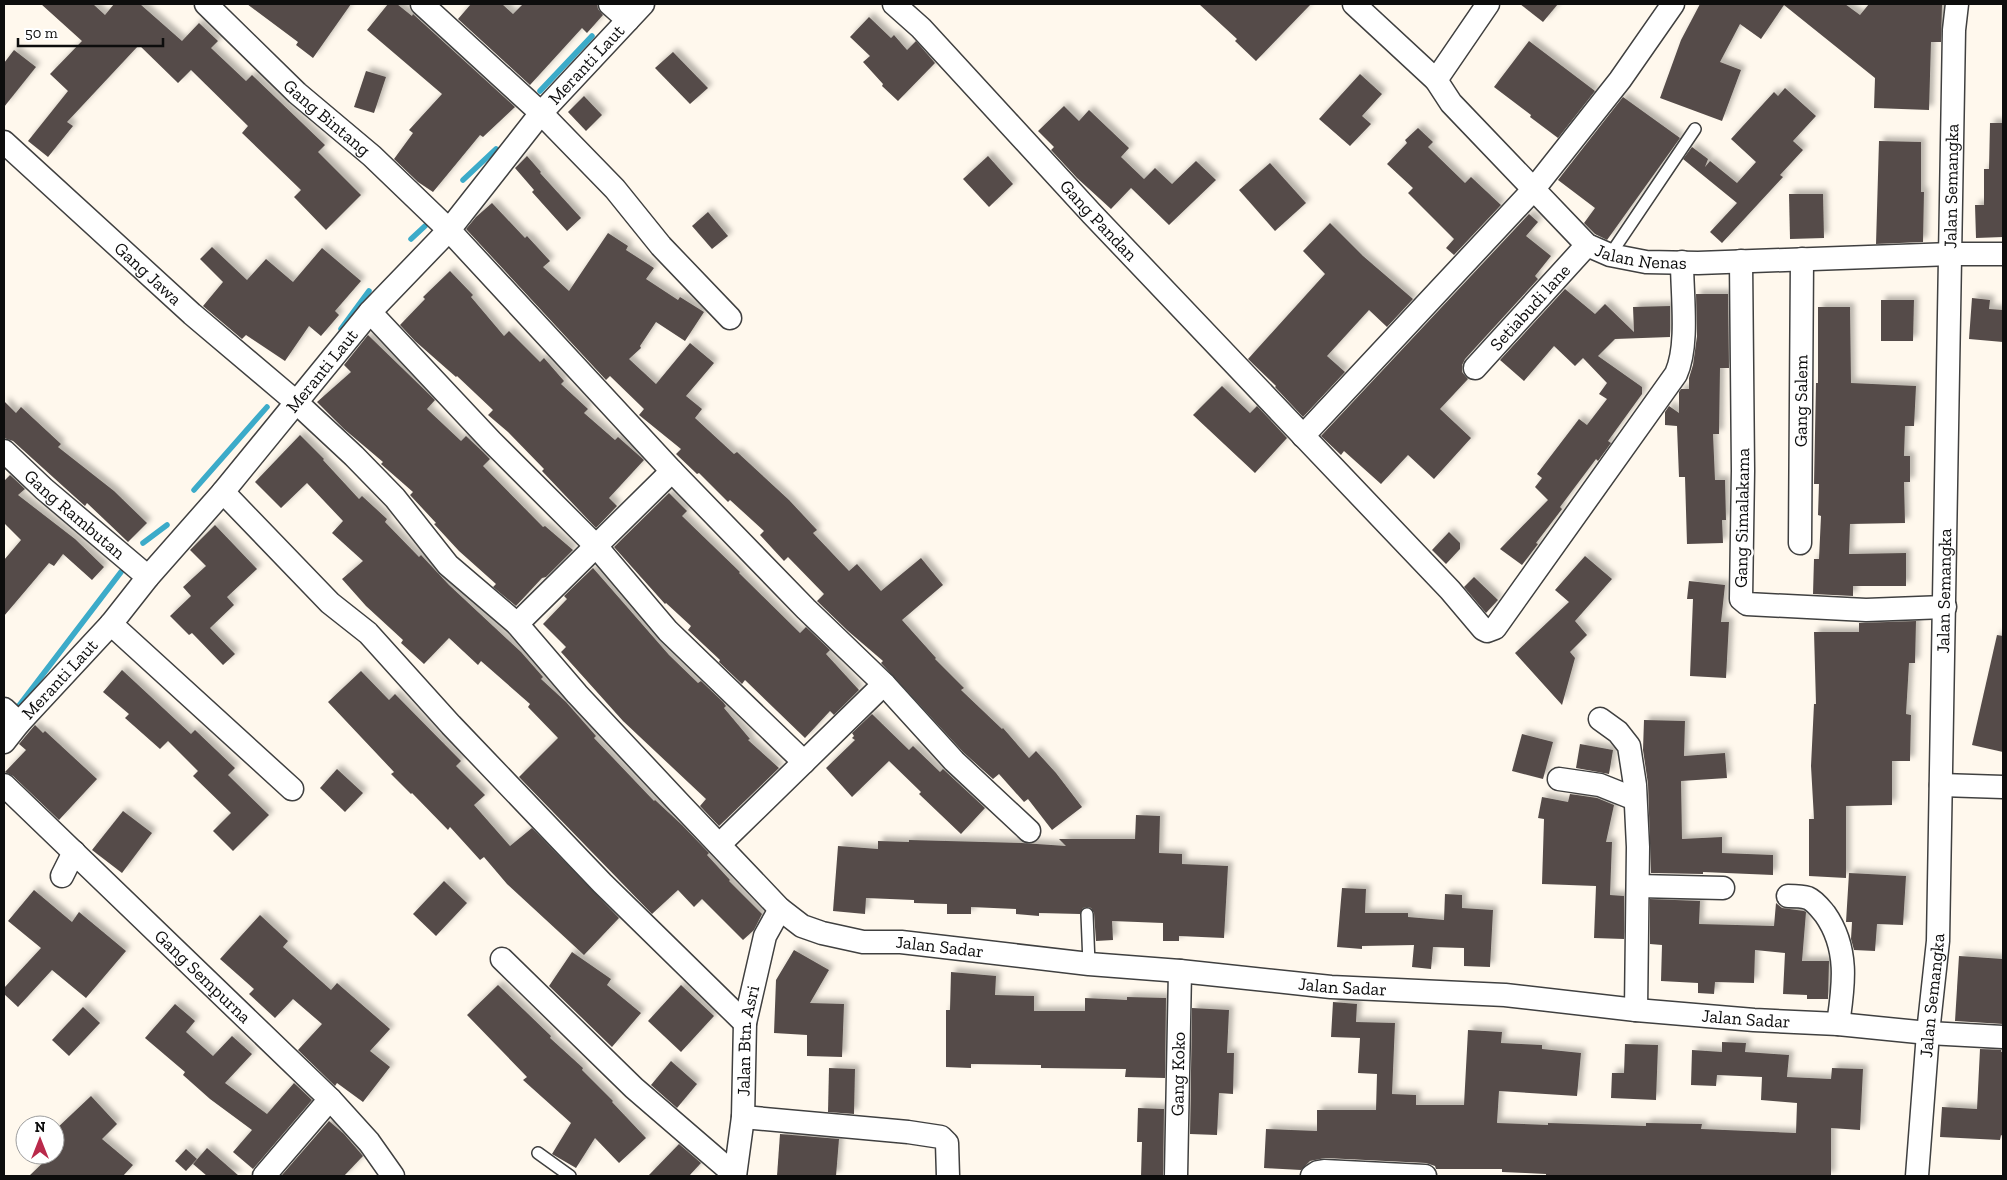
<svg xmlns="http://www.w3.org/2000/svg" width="2007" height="1180" font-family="'Zilla Slab',serif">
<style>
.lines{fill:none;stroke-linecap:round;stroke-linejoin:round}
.stream{stroke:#3cabc9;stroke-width:5.5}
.building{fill:#554c49;filter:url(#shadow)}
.lane-casing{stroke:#404040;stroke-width:14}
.street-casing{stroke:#404040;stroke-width:25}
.lane{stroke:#fff;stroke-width:11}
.street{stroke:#fff;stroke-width:22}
.labels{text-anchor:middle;stroke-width:5;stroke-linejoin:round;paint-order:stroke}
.street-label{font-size:18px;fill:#0d0d0d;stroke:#fff}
</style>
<defs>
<filter id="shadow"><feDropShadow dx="4.5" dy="-4.5" stdDeviation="2.5" flood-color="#0004"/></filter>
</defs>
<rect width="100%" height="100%" fill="#fff8ed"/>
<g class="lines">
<!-- stream -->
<g class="stream">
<polyline points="540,91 592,36"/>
<polyline points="463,180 496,149"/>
<polyline points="411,239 425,226"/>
<polyline points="341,329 369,291"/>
<polyline points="194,490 267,407"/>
<polyline points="143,543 167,525"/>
<polyline points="18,707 121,572"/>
</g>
</g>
<!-- building -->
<g class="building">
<polygon points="41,4 93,4 105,15 114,4 140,4 182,41 199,23 218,41 211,48 246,81 252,75 325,145 318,152 361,195 326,230 294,197 301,190 242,133 248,126 191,70 178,83 139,45 67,122 73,126 48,157 28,141 68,91 50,74 82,41"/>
<polygon points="247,4 351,4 313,58 296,45 298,42"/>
<polygon points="388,4 397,4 412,16 413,14 515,107 483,137 480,135 433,192 418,182 394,159 413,133 409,130 442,94 367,30"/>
<polygon points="471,4 502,4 513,14 523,4 597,4 598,9 603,15 587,33 582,28 530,85 458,19"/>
<polygon points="1199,4 1311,4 1256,61 1235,41 1237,39"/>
<polygon points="1520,4 1558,4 1543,22"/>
<polygon points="1700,4 1845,4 1860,15 1869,4 1942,4 1941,42 1931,42 1929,110 1874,108 1875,78 1784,5 1761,39 1740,24 1720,62 1741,70 1722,121 1660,98 1681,40"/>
<polygon points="869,17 891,38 894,35 907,50 916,41 935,63 898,101 882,86 883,84 863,62 870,56 850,37"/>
<polygon points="1529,41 1595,91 1558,138 1530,117 1531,115 1494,87"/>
<polygon points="14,50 36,67 4,107 4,63"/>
<polygon points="673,52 708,88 690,104 655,68"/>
<polygon points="366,71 386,77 374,113 354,107"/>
<polygon points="1360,74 1382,94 1362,116 1371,124 1350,146 1319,119"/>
<polygon points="1785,88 1816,116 1793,141 1803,150 1780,175 1783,177 1722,243 1710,232 1737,203 1683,159 1692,147 1708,159 1705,167 1710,161 1737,183 1756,162 1731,139 1774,92 1778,96"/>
<polygon points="584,96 602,115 586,131 568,112"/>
<polygon points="1623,97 1680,138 1607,240 1595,234 1584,223 1595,208 1558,180"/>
<polygon points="1064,106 1079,121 1089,110 1129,148 1121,157 1144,179 1155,168 1172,184 1196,161 1216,180 1169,225 1131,188 1111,209 1077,178 1051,150 1054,147 1038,131"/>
<polygon points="1990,123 2003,123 2003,237 1976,238 1975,205 1984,205 1984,169 1989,169"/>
<polygon points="1418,128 1433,142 1428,147 1465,183 1471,177 1501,205 1454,255 1446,248 1454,239 1408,193 1413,188 1387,164 1407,143 1405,140"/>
<polygon points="1879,141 1921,142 1921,192 1924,192 1923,242 1876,244"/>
<polygon points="527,156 541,172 540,173 581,218 567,231 532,192 534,190 515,168"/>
<polygon points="988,156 1013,184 989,207 963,179"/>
<polygon points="1270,163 1306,203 1275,231 1239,190"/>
<polygon points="1789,194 1823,194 1824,238 1790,239"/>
<polygon points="492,203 525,238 527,236 550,261 543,267 569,291 608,233 628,246 626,250 654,268 646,279 678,300 680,297 704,312 685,341 656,322 640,346 641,348 629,359 656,384 690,343 714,363 686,396 702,409 695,418 734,454 737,452 789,500 817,530 813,533 849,571 857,564 881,591 921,558 943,585 902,620 936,658 935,659 964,688 961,690 1002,729 1003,728 1029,758 1036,751 1056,773 1082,807 1052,830 1028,799 1024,802 999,774 993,779 963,752 881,663 883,661 848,631 817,601 824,594 788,557 784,561 760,535 764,531 730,500 728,502 699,473 697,474 676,454 681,449 639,415 644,409 610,376 606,380 466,229 476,217"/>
<polygon points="708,212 728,236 712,249 692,226"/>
<polygon points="1529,214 1538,222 1526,236 1551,256 1535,276 1538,279 1465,359 1462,365 1462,372 1468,379 1440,409 1471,438 1434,479 1408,455 1381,484 1344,451 1341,455 1321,436"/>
<polygon points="1330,223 1363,256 1413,299 1387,327 1369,310 1327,356 1345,372 1303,417 1275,387 1276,386 1248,359 1325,274 1303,251"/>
<polygon points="212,247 247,280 266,259 293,282 322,248 361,281 335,311 339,315 321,336 309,326 285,361 246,335 242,339 203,306 223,282 200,259"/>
<polygon points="450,271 473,295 471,297 504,336 509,331 540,362 544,358 564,381 561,384 588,409 584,413 615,440 618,437 644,460 609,498 617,506 596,528 542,471 544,469 508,432 488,415 493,410 457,376 456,377 415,341 400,325 425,299 423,297"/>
<polygon points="1565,289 1595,314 1605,304 1634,332 1633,307 1670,306 1670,337 1615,339 1598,356 1642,387 1642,394 1608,441 1611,443 1598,461 1596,459 1560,507 1562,509 1536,543 1538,544 1522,565 1500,549 1548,500 1535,487 1542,478 1537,474 1579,419 1587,425 1607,399 1599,394 1607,383 1583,358 1575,366 1554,346 1524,381 1500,360"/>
<polygon points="1696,294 1728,294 1729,368 1720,368 1719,434 1713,434 1715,480 1725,480 1726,520 1722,520 1723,543 1687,544 1685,477 1679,477 1677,426 1665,425 1665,412 1669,406 1679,413 1679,392 1681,389 1689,389 1689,378 1693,365 1697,336"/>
<polygon points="1972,298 1990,300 1989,309 2003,310 2003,342 1969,339"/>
<polygon points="1881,300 1914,300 1913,341 1881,341"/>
<polygon points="1818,307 1850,307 1851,383 1916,386 1914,426 1905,426 1904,456 1910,456 1910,482 1904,482 1905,523 1850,524 1849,554 1906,553 1906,586 1853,586 1853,596 1813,594 1814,559 1819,559 1821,516 1818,515 1819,484 1814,484 1816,383 1818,383"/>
<polygon points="368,335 435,400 427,409 461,441 466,436 483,452 490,459 483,466 543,527 545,526 573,550 546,577 542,578 516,606 493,587 496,584 459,551 434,524 436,523 410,495 413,492 381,464 383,462 344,429 317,402 351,372 344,365"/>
<polygon points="1222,386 1250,413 1257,406 1287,438 1255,473 1193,415"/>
<polygon points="4,401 16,413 21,407 61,444 58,447 114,491 147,523 128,542 87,503 85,506 13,441 4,438"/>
<polygon points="300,435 324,459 323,460 359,499 362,496 387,519 385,522 419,557 421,555 449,585 521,652 543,677 541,679 566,702 596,736 594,738 654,801 655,800 682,825 709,853 707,855 730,880 729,881 762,914 754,930 743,940 702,899 694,907 678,890 652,914 519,777 558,738 528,707 530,704 481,661 478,665 449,638 424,664 401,643 403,640 366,606 342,579 363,561 332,533 343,521 307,483 281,508 255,482"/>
<polygon points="10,475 25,489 18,495 75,539 104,567 92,580 63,554 54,566 49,563 4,616 4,560 21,540 4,523 4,481"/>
<polygon points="669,493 687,511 682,516 740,572 739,573 800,633 806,627 830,650 826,654 859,690 834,715 830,711 805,738 745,680 742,684 719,662 720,660 688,630 691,626 666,603 665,604 614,547"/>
<polygon points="215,525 257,569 227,597 234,605 210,628 235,654 223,665 192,633 189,635 170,616 191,596 183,587 206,566 190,550"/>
<polygon points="1449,532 1460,543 1460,549 1446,564 1432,550"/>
<polygon points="1585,556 1612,579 1575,621 1587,635 1570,652 1575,658 1562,705 1515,653 1569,602 1555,590"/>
<polygon points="593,568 669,655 698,683 701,681 723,702 726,706 724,708 750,739 748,740 779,768 719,826 700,806 706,799 623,721 561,652 566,647 543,624 567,599 564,596"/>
<polygon points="1474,577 1498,600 1486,613 1464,587"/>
<polygon points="1689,581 1725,585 1721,622 1729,622 1726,678 1690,676 1693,599 1687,599"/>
<polygon points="1916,621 1915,663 1909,663 1906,714 1911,715 1910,761 1892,761 1892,805 1846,806 1846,878 1809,876 1809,819 1814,819 1811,766 1814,704 1816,704 1814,632 1859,632 1859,623"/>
<polygon points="1997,635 2003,636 2003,752 1972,745"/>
<polygon points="122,670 191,734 195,730 235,768 228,775 269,815 233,851 213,831 231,813 193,776 198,771 168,741 160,749 125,718 129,714 103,692"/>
<polygon points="361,671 389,700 395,694 461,761 456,766 485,795 474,805 510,846 532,828 619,918 584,955 507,884 484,857 480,860 450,827 448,830 412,793 411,794 391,774 394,772 328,702"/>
<polygon points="872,714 909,750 913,746 940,772 943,769 985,808 961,834 919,794 921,792 889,761 852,797 826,768 855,740 852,738 854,736 852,733"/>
<polygon points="1644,720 1685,721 1684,756 1725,753 1727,778 1681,781 1682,839 1722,837 1722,853 1773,855 1773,875 1703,872 1703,874 1651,873 1648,784 1643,750"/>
<polygon points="35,725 43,733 45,731 97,779 59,820 13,776 5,772 26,750 19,744"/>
<polygon points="1522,734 1553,742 1543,779 1512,771"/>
<polygon points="1580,744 1613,750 1609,774 1576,768"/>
<polygon points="337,769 363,793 345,812 320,788"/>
<polygon points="1570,794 1597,798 1614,805 1606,842 1612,842 1610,895 1624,896 1624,939 1594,938 1596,886 1542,884 1544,819 1538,818 1542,797 1568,802"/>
<polygon points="123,811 152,833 122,873 92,850"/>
<polygon points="1136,815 1160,816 1159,853 1182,854 1182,864 1228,866 1224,938 1179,936 1179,941 1163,941 1163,923 1112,921 1113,940 1096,941 1094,913 1091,908 1087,907 1083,908 1080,914 1039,913 1039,916 1016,914 1016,909 971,907 971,914 947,914 947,904 914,903 914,900 866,898 865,914 833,911 838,846 878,849 878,841 909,842 909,840 1022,843 1066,846 1059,839 1135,839"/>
<polygon points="1849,873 1906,876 1903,925 1877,924 1875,951 1854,950 1851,939 1852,922 1846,922"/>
<polygon points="444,881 467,903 436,936 413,914"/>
<polygon points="1342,888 1366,889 1365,913 1408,913 1408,917 1444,920 1445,894 1462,895 1462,908 1493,910 1490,967 1464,966 1464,948 1433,947 1431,969 1412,967 1414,945 1362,946 1362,949 1337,947"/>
<polygon points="34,890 72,922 79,912 126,951 86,998 52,970 18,1007 4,994 4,988 41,948 8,921"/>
<polygon points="1650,899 1700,901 1699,924 1774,926 1776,903 1782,908 1804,911 1806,912 1802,961 1829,961 1828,999 1807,999 1807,995 1783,994 1785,953 1755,950 1754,983 1715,982 1714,994 1698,993 1698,983 1661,981 1662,945 1650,944"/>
<polygon points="260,915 288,941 283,947 331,990 337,983 390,1029 370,1051 390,1067 363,1102 337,1083 335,1086 298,1050 322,1024 293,999 275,1018 249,994 254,989 220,959"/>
<polygon points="794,950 829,970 810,1003 844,1004 842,1057 807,1056 807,1035 774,1033 776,980"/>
<polygon points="572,952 611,979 607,985 641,1013 612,1047 549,986"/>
<polygon points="1959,956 2003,959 2003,1024 1955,1021"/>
<polygon points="951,972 996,976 995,995 1034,996 1034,1011 1085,1011 1085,998 1127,1000 1127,997 1166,998 1165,1078 1125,1077 1126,1069 1041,1068 1041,1065 971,1064 971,1068 946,1067 946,1010 950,1010"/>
<polygon points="498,985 551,1036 550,1038 583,1068 582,1070 613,1101 612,1102 646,1138 619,1163 595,1138 576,1168 552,1154 571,1123 523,1080 527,1077 467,1015"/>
<polygon points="681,985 714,1016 681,1052 648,1021"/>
<polygon points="1333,1002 1357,1004 1356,1022 1395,1023 1392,1094 1416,1095 1416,1105 1464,1105 1468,1030 1502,1032 1501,1043 1542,1045 1542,1049 1581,1053 1577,1096 1499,1091 1497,1123 1548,1125 1548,1123 1646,1126 1646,1123 1702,1124 1701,1129 1796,1133 1797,1103 1761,1100 1762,1077 1717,1075 1716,1086 1691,1085 1692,1050 1722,1052 1722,1042 1746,1043 1745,1052 1789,1055 1787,1077 1831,1079 1832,1068 1863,1069 1860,1130 1831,1128 1831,1176 1546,1176 1546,1174 1502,1172 1502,1169 1436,1169 1435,1166 1426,1163 1325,1158 1310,1161 1301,1170 1264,1168 1266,1129 1317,1131 1317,1110 1376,1110 1377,1074 1358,1073 1360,1038 1331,1037"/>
<polygon points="175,1004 195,1021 186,1032 213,1056 232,1036 252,1054 225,1083 267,1114 294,1083 312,1100 253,1169 233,1152 252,1130 210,1099 183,1075 185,1072 145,1038"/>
<polygon points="83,1007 100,1023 69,1056 52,1040"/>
<polygon points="1192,1008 1229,1010 1227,1053 1234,1053 1233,1094 1219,1093 1217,1135 1190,1134"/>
<polygon points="1625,1044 1658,1045 1656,1100 1611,1098 1612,1073 1624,1073"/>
<polygon points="1980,1049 2001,1050 2001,1052 2003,1052 2003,1136 2001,1135 2000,1140 1940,1137 1942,1107 1977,1109"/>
<polygon points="671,1061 697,1084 677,1108 651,1085"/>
<polygon points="829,1068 855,1069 854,1114 828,1112"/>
<polygon points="91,1096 117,1124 102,1139 133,1165 123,1176 29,1176 51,1155 55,1155 55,1130"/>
<polygon points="1138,1108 1164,1109 1163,1176 1141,1176 1142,1142 1137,1142"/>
<polygon points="329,1121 344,1134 363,1156 344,1176 281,1176"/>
<polygon points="780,1134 839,1139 836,1176 777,1176"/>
<polygon points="679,1144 701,1163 689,1176 648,1176"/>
<polygon points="207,1148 239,1176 207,1176 193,1164"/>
<polygon points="186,1149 197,1159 186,1171 175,1161"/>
</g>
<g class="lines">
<!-- lane casing -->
<g class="lane-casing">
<g id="lane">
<polyline points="1610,255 1695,129"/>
<polyline points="1087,914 1089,964"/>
<polyline points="538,1153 570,1176"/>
</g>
</g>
<!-- street casing -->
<g class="street-casing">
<g id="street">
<path id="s1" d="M206,4L297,93L372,156L449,230L672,471L806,609L884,684L954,761L1029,831"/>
<polyline points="422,4 541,113 615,189 661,246 730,318"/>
<polyline points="610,4 628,20"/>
<path id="s2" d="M894,4L921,28L1092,214L1450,590L1483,629L1487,631L1495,628L1676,374C1689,345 1682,295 1682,262"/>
<path id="s3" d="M1354,4L1436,80L1451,103L1587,245L1610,255L1646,262L1698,263L1952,254H2003"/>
<polyline points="1436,80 1488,4"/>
<path id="s4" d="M4,142L192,314L296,402L354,456L395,498L448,565L517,624L577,694L682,806L780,909L802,926L822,933L863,942H901L1089,964L1180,971L1331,987L1505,995L1636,1010L1754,1020L1838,1024L1928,1033L2003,1037"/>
<polyline points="1741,261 1743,471 1741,599 1747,604 1866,610 1945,607"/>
<polyline points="370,312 491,441 596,546 668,631 804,762"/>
<path id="s5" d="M1475,368L1587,245"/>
<polyline points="1303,436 1533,190 1620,80 1673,4"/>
<path id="s6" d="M4,451L44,489L148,577"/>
<polyline points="223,492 330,603 368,633 451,725 602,883 745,1023"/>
<path id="s7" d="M1800,543L1802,259"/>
<polyline points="111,624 292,789"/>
<polyline points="517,624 672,471"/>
<polyline points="4,709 19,723"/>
<polyline points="1600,719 1618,732 1629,746 1635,785 1638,847 1636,1010"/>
<path id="s8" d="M4,742L19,723L111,624L148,577L223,492L370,312L449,230L541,113L643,4"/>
<polyline points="1559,779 1600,785 1635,799"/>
<path id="s9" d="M4,785L330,1099L369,1142L393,1176"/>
<polyline points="1941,785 2003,787"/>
<polyline points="720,844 884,684"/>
<polyline points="62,876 74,852"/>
<polyline points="1638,886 1723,888"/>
<path d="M1788,896C1794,896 1802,896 1808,898C1815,901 1820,908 1825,914C1849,948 1844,985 1838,1024"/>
<polyline points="502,959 634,1088 735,1175"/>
<polyline points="743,1117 908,1132 941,1137 947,1143 948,1176"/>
<polyline points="264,1176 330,1099"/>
<path id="s10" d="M735,1176L743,1117L745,1023L765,936L780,909"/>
<path id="s11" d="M1176,1176L1180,971"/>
<polyline points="1312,1176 1318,1172 1324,1171 1425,1176"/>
<path id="s12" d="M1917,1176L1928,1033L1938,941L1954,30L1957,4"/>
</g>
</g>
<!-- lane -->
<use href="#lane" class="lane"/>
<!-- street -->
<use href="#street" class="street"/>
</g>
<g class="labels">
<!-- street labels -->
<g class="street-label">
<text dy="6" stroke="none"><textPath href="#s8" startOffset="894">Meranti Laut</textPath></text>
<text dy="6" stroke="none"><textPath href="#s1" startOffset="166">Gang Bintang</textPath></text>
<text dy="6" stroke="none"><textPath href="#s12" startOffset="991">Jalan Semangka</textPath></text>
<text dy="6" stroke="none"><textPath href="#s2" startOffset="298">Gang Pandan</textPath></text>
<text dy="6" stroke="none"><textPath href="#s3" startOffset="392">Jalan Nenas</textPath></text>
<text dy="6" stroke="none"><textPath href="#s4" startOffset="195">Gang Jawa</textPath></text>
<text dy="6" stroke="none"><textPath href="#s5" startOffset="82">Setiabudi lane</textPath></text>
<text dy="6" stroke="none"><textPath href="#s8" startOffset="489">Meranti Laut</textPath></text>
<text dy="6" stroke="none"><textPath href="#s7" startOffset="142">Gang Salem</textPath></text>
<text dy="6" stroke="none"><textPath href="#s6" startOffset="95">Gang Rambutan</textPath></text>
<text transform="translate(1742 518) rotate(-89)" y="6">Gang Simalakama</text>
<text dy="6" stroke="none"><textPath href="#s12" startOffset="586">Jalan Semangka</textPath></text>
<text dy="6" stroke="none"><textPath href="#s8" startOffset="84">Meranti Laut</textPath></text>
<text dy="6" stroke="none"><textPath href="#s4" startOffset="1261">Jalan Sadar</textPath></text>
<text dy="6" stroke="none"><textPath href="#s9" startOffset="276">Gang Sempurna</textPath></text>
<text dy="6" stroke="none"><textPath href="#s4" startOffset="1666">Jalan Sadar</textPath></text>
<text dy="6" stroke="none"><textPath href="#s12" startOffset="181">Jalan Semangka</textPath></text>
<text dy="6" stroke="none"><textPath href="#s4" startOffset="2071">Jalan Sadar</textPath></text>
<text dy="6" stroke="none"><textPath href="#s10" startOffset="136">Jalan Btn. Asri</textPath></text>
<text dy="6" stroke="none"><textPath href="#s11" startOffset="102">Gang Koko</textPath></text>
</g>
</g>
<!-- border -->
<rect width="2007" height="1180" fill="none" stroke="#0d0d0d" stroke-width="10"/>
<!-- north arrow -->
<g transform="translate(40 1140)"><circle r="24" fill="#ffffff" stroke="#9e9e9e"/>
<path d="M0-4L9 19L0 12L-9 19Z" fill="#b9294a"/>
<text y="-8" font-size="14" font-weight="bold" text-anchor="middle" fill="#0d0d0d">N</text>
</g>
<!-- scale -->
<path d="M18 38v8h145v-8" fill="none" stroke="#0d0d0d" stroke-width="2.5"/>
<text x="25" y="38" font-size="15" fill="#0d0d0d" stroke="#ffffff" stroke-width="4" paint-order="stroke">50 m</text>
</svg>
